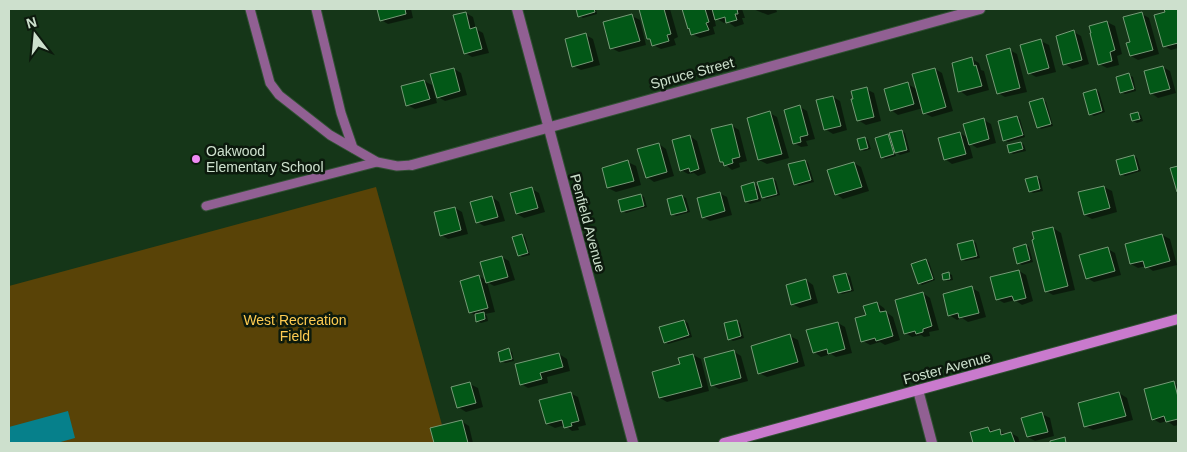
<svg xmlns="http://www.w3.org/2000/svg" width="1187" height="452" font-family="Helvetica,sans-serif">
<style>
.green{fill:#594307}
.water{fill:#06808b}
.shadow{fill:#0007}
.building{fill:#025817;stroke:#769b77}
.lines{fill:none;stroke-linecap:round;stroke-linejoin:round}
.lane-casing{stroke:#325135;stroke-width:11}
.street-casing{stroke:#325135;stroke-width:12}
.secondary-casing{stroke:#325135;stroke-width:12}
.lane{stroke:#916093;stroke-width:9}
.street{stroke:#916093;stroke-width:10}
.secondary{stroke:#c97acd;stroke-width:10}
.poi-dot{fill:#f08bf5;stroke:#0c1a0d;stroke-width:2}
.labels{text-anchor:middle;stroke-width:5;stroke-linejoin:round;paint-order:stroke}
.street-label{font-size:14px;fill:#cde0cd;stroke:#0c1a0d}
.poi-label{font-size:14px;fill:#cde0cd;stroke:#0c1a0d;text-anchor:start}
.park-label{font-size:14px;fill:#fecb51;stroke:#0c1a0d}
</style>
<rect width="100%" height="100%" fill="#153618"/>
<!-- green -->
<polygon class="green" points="376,187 447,443 9,443 9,286"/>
<!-- water -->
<polygon class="water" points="68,411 75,438 57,443 10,443 9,427"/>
<!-- shadow -->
<g class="shadow">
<polygon points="378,9 411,9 413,18 388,24 381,20"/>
<polygon points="578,9 596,9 597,14 583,18 580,16"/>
<polygon points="640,9 670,9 678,37 674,39 676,45 661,49 653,45 652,41 648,39"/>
<polygon points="684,9 742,9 745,18 742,18 744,24 735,27 728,22 724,23 714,17 716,26 713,27 715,34 700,38 692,34 689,28"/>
<polygon points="753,9 776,9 777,12 768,15"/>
<polygon points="1165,9 1178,9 1178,48 1171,50 1164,46 1166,13"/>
<polygon points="466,13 473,17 476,29 483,33 489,53 472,57 465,53"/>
<polygon points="1142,14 1149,18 1159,54 1138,60 1131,56 1131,43"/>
<polygon points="632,16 640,20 646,45 619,52 611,48"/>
<polygon points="1107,22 1115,26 1122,54 1117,56 1119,65 1107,68 1099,64"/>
<polygon points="1074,32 1081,36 1089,64 1072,69 1065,64"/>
<polygon points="586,35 593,39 600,65 581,70 573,66"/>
<polygon points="1041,41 1049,45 1056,72 1036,77 1029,73"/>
<polygon points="1010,50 1017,54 1027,92 1005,97 998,93"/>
<polygon points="972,59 979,63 981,70 984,71 989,90 967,96 960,91"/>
<polygon points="1163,67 1170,71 1176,93 1158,98 1151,93"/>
<polygon points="454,69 461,73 467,95 445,101 438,97"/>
<polygon points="935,69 942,73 953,111 932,117 924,113 923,108 898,115 891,110 908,84 918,90"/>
<polygon points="1129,75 1133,77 1136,91 1125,94 1121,92"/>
<polygon points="424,81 432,85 437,103 415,109 407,105"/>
<polygon points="866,89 874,93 881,121 866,125 858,120"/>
<polygon points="1096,90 1099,92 1105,112 1094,116 1090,114"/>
<polygon points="833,97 840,101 847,130 833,134 825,129"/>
<polygon points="1043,100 1046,102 1053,126 1041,129 1038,127"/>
<polygon points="800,107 807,111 815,139 806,141 808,146 801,147 794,143"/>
<polygon points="770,113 777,117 789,158 767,164 759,160"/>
<polygon points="1138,113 1141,115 1143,121 1137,123 1133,121"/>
<polygon points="1017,117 1020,119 1025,137 1008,142 1004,140"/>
<polygon points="984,120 991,124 996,143 977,148 969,143 973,158 952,164 945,159 960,133 968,138"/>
<polygon points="731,125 739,130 747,161 739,163 740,167 732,170 721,161"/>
<polygon points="901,131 905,133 910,152 900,155 895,152 896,156 885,159 882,157 887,135 892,138"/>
<polygon points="690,136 697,141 706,173 698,176 694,173 688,174 681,170"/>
<polygon points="865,138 868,140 871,149 864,151 861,149"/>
<polygon points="1021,143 1024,145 1026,151 1013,154 1010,152"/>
<polygon points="659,144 666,149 674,176 654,182 647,177"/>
<polygon points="1134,156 1137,158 1141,171 1125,176 1121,174"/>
<polygon points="805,161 808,163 814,182 799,186 795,184"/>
<polygon points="628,162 636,166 641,185 616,192 608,188 603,169"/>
<polygon points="854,163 861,167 869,191 843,199 836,194"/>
<polygon points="1036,177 1040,179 1043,191 1033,193 1030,191"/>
<polygon points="773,179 776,181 780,195 766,199 763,197"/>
<polygon points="754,184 759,187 758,187 761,201 750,204 747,202"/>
<polygon points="1104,187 1112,191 1117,212 1092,219 1085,215"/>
<polygon points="532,189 539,193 545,212 524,218 517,214"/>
<polygon points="719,193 727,197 732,215 710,221 703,217"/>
<polygon points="640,195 644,197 647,207 626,213 622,211"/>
<polygon points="682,196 686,198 690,212 676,216 672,214"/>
<polygon points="492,197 499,202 505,221 484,226 477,222"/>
<polygon points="455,208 462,212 468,234 448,239 441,235"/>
<polygon points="1053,228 1061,233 1075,290 1053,295 1046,291"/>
<polygon points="522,235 525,237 530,255 522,257 519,255"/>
<polygon points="1162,235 1170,239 1177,265 1153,271 1146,266 1138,268 1131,264 1126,245"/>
<polygon points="973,241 976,243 980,258 965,261 962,259"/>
<polygon points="1025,245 1029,247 1033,262 1022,265 1018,263"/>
<polygon points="1108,249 1115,253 1121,275 1094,282 1087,278"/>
<polygon points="502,257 509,261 515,280 494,286 487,282 495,312 485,314 487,316 488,321 481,323 477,321 476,316 470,312 479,276 487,281"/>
<polygon points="926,260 929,262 935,280 922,285 919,283"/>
<polygon points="1019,271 1026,275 1033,301 1022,305 1015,300 1004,303 997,299"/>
<polygon points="948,273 952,275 953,280 948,281 945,279"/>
<polygon points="846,274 850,276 854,291 842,294 839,292"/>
<polygon points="806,280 813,285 818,303 800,308 792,304"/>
<polygon points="972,288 979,292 986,317 968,322 962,318 957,320 949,315"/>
<polygon points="923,293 930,298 939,330 929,332 930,336 924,337 921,335 912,337 905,333"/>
<polygon points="877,303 884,308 886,312 893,317 900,340 885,345 880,342 870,345 863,341 867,315"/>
<polygon points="684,321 688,323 692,337 668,344 665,342"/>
<polygon points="736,321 740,323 744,338 733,341 729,339"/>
<polygon points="838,323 845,327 852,353 836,357 831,354 821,357 814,352"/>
<polygon points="790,336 798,340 805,366 767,377 759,373"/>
<polygon points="509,350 512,352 514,361 505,363 501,361"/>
<polygon points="733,351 741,356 748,381 719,389 712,385"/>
<polygon points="559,354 567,359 570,371 547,377 548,383 528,388 521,384"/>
<polygon points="693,355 701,359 709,391 667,402 660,398"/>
<polygon points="1174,383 1178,385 1178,425 1174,426 1167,421 1160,423 1153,419"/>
<polygon points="470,384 478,388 483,407 466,412 458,407"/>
<polygon points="570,393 578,397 586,425 578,427 579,430 572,431 565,425 555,428 547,424"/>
<polygon points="1119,393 1127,398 1133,420 1093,430 1085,426"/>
<polygon points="1042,414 1050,418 1054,436 1035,441 1028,437"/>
<polygon points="461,421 469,426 473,443 435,443 431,429"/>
<polygon points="988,428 995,432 999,431 1006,434 1011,433 1018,437 1020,443 974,443 971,433"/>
</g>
<!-- building -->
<g class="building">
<polygon points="377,9 405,9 406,14 380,21"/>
<polygon points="576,9 594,9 595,12 578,17"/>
<polygon points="639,9 664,9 671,34 667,35 669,41 652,46 650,39 647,39"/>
<polygon points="682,9 705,9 709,22 706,23 709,30 691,35 689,28 688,29"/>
<polygon points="712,9 737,9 738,14 735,14 737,20 726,23 725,17 715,20"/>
<polygon points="1164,9 1178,9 1178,43 1163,47 1154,15 1165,12"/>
<polygon points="466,12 470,29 476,27 482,49 464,54 453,15"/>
<polygon points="1142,12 1153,50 1130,56 1126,43 1130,42 1123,17"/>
<polygon points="632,14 640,41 610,49 603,22"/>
<polygon points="1107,21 1115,50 1110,52 1112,61 1098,65 1090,33 1091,33 1089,26"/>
<polygon points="1074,30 1082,60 1063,65 1056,36"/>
<polygon points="586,33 593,61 572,67 565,39"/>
<polygon points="1041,39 1049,68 1028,74 1020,45"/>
<polygon points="1010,48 1020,88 997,94 986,55"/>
<polygon points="972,57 974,66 976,65 982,86 958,92 952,63"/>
<polygon points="1163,66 1170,89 1150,94 1144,71"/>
<polygon points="454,68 460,91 437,98 430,74"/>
<polygon points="935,68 946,107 923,114 912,74"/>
<polygon points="1129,73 1134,89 1120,93 1116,77"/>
<polygon points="424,80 430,99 406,106 401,86"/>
<polygon points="908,82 914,104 890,111 884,89"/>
<polygon points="867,87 874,117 857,121 851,99 853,99 851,91"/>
<polygon points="1096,89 1102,111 1089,115 1083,93"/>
<polygon points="833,96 841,126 824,130 816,100"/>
<polygon points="1043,98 1051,124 1037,128 1029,102"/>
<polygon points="800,105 808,135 800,137 801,142 793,144 784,110"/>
<polygon points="770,111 782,154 758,160 747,118"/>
<polygon points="1138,112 1140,119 1132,121 1130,114"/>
<polygon points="1017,116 1023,135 1003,141 998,121"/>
<polygon points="984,118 989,139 969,145 963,124"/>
<polygon points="732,124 740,157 732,159 733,163 724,166 723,162 720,162 711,129"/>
<polygon points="902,130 907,150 895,153 889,133"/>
<polygon points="960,132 966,154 944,160 938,138"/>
<polygon points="888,134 894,154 881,158 875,138"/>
<polygon points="690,135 699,169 690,172 689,168 680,171 672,140"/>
<polygon points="865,137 868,148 860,150 857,139"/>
<polygon points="1021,142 1023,149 1009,153 1007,145"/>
<polygon points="659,143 667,172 646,178 637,149"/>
<polygon points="1134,155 1138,170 1120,175 1116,160"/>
<polygon points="628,160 634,181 607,188 602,168"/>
<polygon points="805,160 811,180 794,185 788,164"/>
<polygon points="854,162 862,187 835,195 827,170"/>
<polygon points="1178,166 1178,192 1177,192 1170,168"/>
<polygon points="1037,176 1040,189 1029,192 1025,179"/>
<polygon points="773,178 777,194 762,198 757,182"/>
<polygon points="754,182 758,199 745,202 741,186"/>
<polygon points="1104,186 1110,208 1084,215 1078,192"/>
<polygon points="532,187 538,208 516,214 510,193"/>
<polygon points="720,192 725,211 702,218 697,198"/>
<polygon points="641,194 644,206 621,212 618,200"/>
<polygon points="682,195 687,211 671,215 667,199"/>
<polygon points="492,196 498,217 476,223 470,202"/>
<polygon points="455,207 461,230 440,236 434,212"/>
<polygon points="1053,227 1068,286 1045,292 1032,240 1034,239 1032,232"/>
<polygon points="522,234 528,253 518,256 512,237"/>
<polygon points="1162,234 1170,261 1145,268 1143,261 1130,264 1125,244"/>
<polygon points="973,240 977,256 961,260 957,244"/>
<polygon points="1026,244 1030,260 1017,264 1013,248"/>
<polygon points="1108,247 1115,271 1086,279 1079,255"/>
<polygon points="502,256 508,277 486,283 480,262"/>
<polygon points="926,259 933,279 918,284 911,264"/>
<polygon points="1019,270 1026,298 1014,301 1012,296 996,300 990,277"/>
<polygon points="949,272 950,279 943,280 942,274"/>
<polygon points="846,273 851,290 838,293 833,276"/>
<polygon points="479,275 488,308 469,313 460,281"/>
<polygon points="806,279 811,299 791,305 786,285"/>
<polygon points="972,286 979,313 959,318 958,313 948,316 943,294"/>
<polygon points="923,292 932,326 923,329 923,332 916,334 915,331 904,334 895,300"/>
<polygon points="877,302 880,312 886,311 893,336 876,341 875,338 861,342 855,318 866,315 863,306"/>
<polygon points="484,312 485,319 476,322 475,314"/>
<polygon points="684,320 689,335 664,343 659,327"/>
<polygon points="737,320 741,336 728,340 724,323"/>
<polygon points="838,322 845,349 828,354 827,349 813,353 806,330"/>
<polygon points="790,334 798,362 758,374 751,346"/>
<polygon points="509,348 512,359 500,362 498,352"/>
<polygon points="734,350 741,378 711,386 704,358"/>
<polygon points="559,353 563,367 540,373 542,379 520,385 515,364"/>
<polygon points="693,354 702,387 659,398 652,372 680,364 678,358"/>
<polygon points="1174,381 1178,397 1178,419 1166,422 1164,416 1152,420 1144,389"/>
<polygon points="470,382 476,403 457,408 451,387"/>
<polygon points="571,392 579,421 571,423 572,426 564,428 562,420 546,424 539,400"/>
<polygon points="1119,392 1126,416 1084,427 1078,403"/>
<polygon points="1042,412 1048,432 1027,437 1021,418"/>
<polygon points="462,420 468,443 434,443 430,428"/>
<polygon points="988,427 990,432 1000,429 1001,435 1011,432 1015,443 973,443 970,432"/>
<polygon points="1065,437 1066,443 1050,443 1050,441"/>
</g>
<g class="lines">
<!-- lane casing -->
<g class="lane-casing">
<g id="lane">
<polyline points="250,9 270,83 279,95 330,135 377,162 397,166 412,165"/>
<polyline points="316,9 341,113 353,148"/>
<polyline points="206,206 377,162"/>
</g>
</g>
<!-- street casing -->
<g class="street-casing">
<g id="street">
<polyline points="517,9 633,443"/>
<polyline points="412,165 980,9"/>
<polyline points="918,390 932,443"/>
</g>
</g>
<!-- secondary casing -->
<g class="secondary-casing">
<polyline id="secondary" points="724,443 1178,319"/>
</g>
<!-- lane -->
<use href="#lane" class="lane"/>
<!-- street -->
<use href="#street" class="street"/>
<!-- secondary -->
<use href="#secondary" class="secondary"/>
</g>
<!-- markers -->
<circle class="poi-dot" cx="196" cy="159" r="5"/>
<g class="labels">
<!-- street labels -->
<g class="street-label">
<text transform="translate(692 73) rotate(-15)" y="5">Spruce Street</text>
<text transform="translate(588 223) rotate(75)" y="5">Penfield Avenue</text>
<text transform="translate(947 368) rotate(-15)" y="5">Foster Avenue</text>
</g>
<!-- poi labels -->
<g class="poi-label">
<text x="206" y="156">Oakwood<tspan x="206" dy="16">Elementary School</tspan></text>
</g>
<!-- park labels -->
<g class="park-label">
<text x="295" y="325">West Recreation<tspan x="295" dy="16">Field</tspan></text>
</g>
</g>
<!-- border -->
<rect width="1187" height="452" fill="none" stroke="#cde0cd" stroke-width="20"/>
<!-- north arrow -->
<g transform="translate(35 35) rotate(344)" stroke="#0c1a0d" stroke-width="4" paint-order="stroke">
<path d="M0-4L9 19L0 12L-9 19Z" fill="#cde0cd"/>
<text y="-8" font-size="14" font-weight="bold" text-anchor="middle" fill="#cde0cd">N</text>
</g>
</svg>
